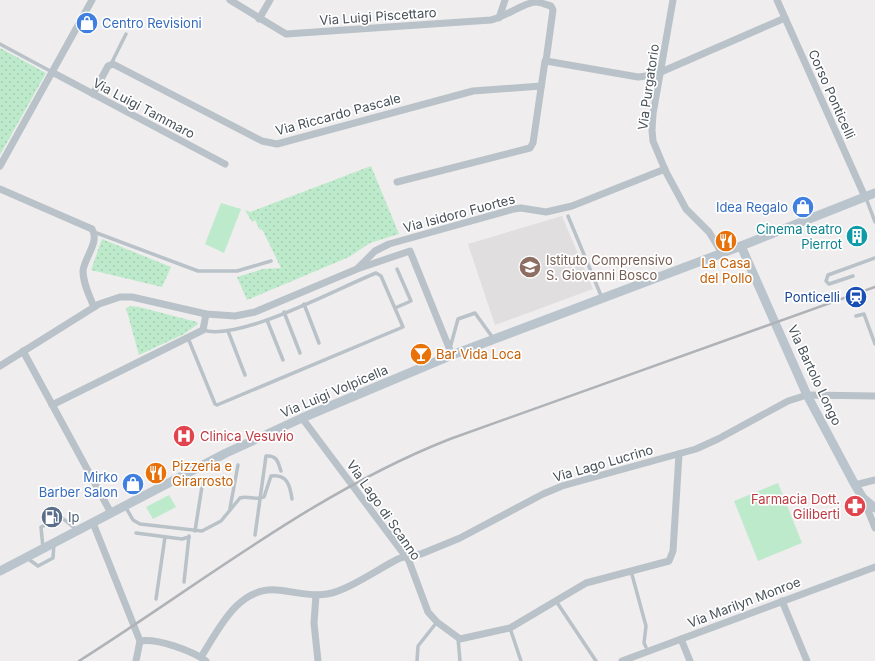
<svg xmlns="http://www.w3.org/2000/svg" width="875" height="661" font-family="Inter,sans-serif">
<style>
.education{fill:#e0dede}
.grass{fill:url(#grass-dots)}
.green{fill:#beeacc}
.lines{fill:none;stroke-linecap:round;stroke-linejoin:round}
.lane{stroke:#b9c2c8;stroke-width:3.5}
.street{stroke:#b9c2c8;stroke-width:7}
.secondary{stroke:#bac4cd;stroke-width:9}
.rail{stroke:#afb2b6;stroke-width:2.5}
.labels{text-anchor:middle;stroke-width:3.5;stroke-linejoin:round;paint-order:stroke}
.street-label{font-size:13px;fill:#475158;stroke:#fff}
.shop-label{font-size:13px;fill:#366cbe;stroke:#fff;text-anchor:end}
.culture-label{font-size:13px;fill:#0d838f;stroke:#fff;text-anchor:end}
.education-label{font-size:13px;fill:#785e54;stroke:#fff;text-anchor:start}
.food-label{font-size:13px;fill:#c56008;stroke:#fff;text-anchor:start}
.transit-label{font-size:13px;fill:#164399;stroke:#fff;text-anchor:end}
.health-label{font-size:13px;fill:#be3a42;stroke:#fff;text-anchor:start}
.service-label{font-size:13px;fill:#4e5e75;stroke:#fff;text-anchor:start}
</style>
<defs>
<pattern id="grass-dots" width="8" height="8" patternUnits="userSpaceOnUse"><rect width="8" height="8" fill="#beeacc"/><path d="M2 2h.1M6 6h.1" fill="none" stroke="#a5cab1" stroke-width="1.8" stroke-linecap="round"/></pattern>
</defs>
<rect width="100%" height="100%" fill="#efeded"/>
<!-- education -->
<polygon class="education" points="562,216 593,289 495,325 468,244"/>
<!-- grass -->
<g class="grass">
<polygon points="0,48 46,73 0,155"/>
<polygon points="371,166 399,234 370,243 349,257 247,300 237,277 263,269 281,268 262,229 260,230 255,220 252,222 245,210 250,212"/>
<polygon points="102,239 171,267 162,287 91,270"/>
<polygon points="131,306 139,307 197,322 198,324 184,334 139,355 126,308"/>
</g>
<!-- green -->
<g class="green">
<polygon points="221,203 241,209 224,253 205,244"/>
<polygon points="778,483 802,543 758,561 734,501"/>
<polygon points="169,495 176,507 153,519 146,507"/>
</g>
<g class="lines">
<!-- lane -->
<g class="lane">
<polyline points="0,44 52,72"/>
<polyline points="111,64 126,34"/>
<polyline points="866,198 875,222"/>
<polyline points="568,216 602,298"/>
<polyline points="94,232 198,271 237,271 271,261"/>
<polyline points="853,276 829,284 826,281 828,275 875,258"/>
<polyline points="304,304 319,343"/>
<polyline points="395,308 411,301 397,269"/>
<polyline points="284,312 300,353"/>
<polyline points="856,316 864,314 875,344"/>
<polyline points="267,320 283,360"/>
<polyline points="228,331 245,375"/>
<path d="M188,338L215,404L217,405L403,327L381,276L376,273C338,288 239,342 203,330"/>
<polyline points="450,348 458,319 475,313 493,338"/>
<path d="M125,506L133,520L140,524L202,531L221,521L240,498C248,495 256,501 264,497L271,476C287,474 290,485 292,499"/>
<polyline points="230,508 238,465"/>
<polyline points="195,531 203,480"/>
<polyline points="136,533 182,539 189,537"/>
<path d="M255,535L266,456C277,455 278,462 281,471"/>
<polyline points="43,548 41,527 61,517 77,530"/>
<polyline points="27,558 38,566 53,558 54,543"/>
<polyline points="631,571 646,626 644,643 646,647"/>
<polyline points="184,582 189,536"/>
<polyline points="156,599 165,537"/>
<polyline points="556,601 596,661"/>
<polyline points="510,628 521,661"/>
<polyline points="458,638 460,661"/>
<polyline points="417,661 418,646 437,622"/>
</g>
<!-- street -->
<g class="street">
<path d="M230,0L286,34L491,20C505,17 525,2 536,2C541,2 546,5 551,6L553,10L546,61L638,77L646,76L661,72L785,18"/>
<polyline points="673,0 653,114 652,130 653,141 666,172 686,209 709,232 722,253"/>
<polyline points="777,0 865,197"/>
<polyline points="499,18 505,0"/>
<polyline points="259,19 270,0"/>
<polyline points="52,72 225,164"/>
<polyline points="93,94 108,66 113,64 262,141 277,144 473,91 541,86"/>
<polyline points="0,166 92,0"/>
<polyline points="397,182 530,148 533,143 545,61"/>
<path d="M0,189L92,229C100,242 84,258 83,271C83,283 89,295 94,307"/>
<polyline points="358,268 375,251 389,244 514,209 521,208 546,212 572,206 665,169"/>
<polyline points="23,351 111,513"/>
<polyline points="0,366 99,304 120,297 132,297 206,314 235,316 255,312 357,269 410,251 452,355"/>
<polyline points="52,405 203,330 206,314"/>
<polyline points="302,418 409,561 428,612 437,622 460,639 510,628 586,583 669,561 673,551 679,454"/>
<polyline points="855,485 875,480"/>
<polyline points="863,498 875,528"/>
<polyline points="93,523 140,641 136,661"/>
<polyline points="316,595 314,623 318,661"/>
<polyline points="782,601 807,661"/>
<polyline points="681,639 690,661"/>
<path d="M140,641C157,638 193,651 206,661"/>
<path d="M201,657C218,631 237,587 276,590C293,591 310,597 327,594C347,591 378,569 398,559L406,556L421,554L460,538L543,494L562,486L696,449L718,439L788,401L807,395L875,396"/>
<polyline points="622,661 875,567"/>
</g>
<!-- secondary -->
<g class="secondary">
<polyline points="741,246 807,395 855,485 863,498 875,508"/>
<polyline points="0,571 226,453 302,418 452,355 741,246 875,193"/>
</g>
<!-- rail -->
<path class="rail" d="M79,661C201,584 315,492 450,439L875,287"/>
</g>
<!-- icons -->
<defs>
<g id="shop-disc" transform="scale(1.15)"><circle r="9.5" fill="#3f7fe0" stroke="#fff"/><path d="M-5-2.5h2.3a2.7 3.5 0 0 1 5.4 0H5L5.5 6h-11ZM-1.5-2.5h3a1.5 2.3 0 0 0-3 0Z" fill="#fff"/></g>
<g id="building-disc" transform="scale(1.15)"><circle r="9.5" fill="#0f9aa8" stroke="#fff"/><path d="M-4-6H4V6H1V3H-1V6H-4ZM-2.5-4.3h1.7v1.8h-1.7ZM.8-4.3h1.7v1.8H.8ZM-2.5-1h1.7V.8h-1.7ZM.8-1h1.7V.8H.8Z" fill="#fff"/></g>
<g id="restaurant-disc" transform="scale(1.15)"><circle r="9.5" fill="#e8710a" stroke="#fff"/><path d="M-5-6h1v4h1v-4h1v4h1v-4h1v5L-1.5 .5V6h-2V.5L-5-1ZM5-6V6H3V1.5H1.5Q1.5-4 5-6Z" fill="#fff"/></g>
<g id="school-disc" transform="scale(1.15)"><circle r="9.5" fill="#8d6e63" stroke="#fff"/><path d="M0-5L7-2L0 1L-7-2ZM-4 1L0 2.5L4 1V4Q0 6-4 4Z" fill="#fff"/></g>
<g id="station-disc" transform="scale(1.15)"><circle r="9.5" fill="#1a4fb4" stroke="#fff"/><path d="M-3-6H3Q5-6 5-4V2Q5 4 3 4L4.5 6H3L1.5 4h-3L-3 6H-4.5L-3 4Q-5 4-5 2V-4Q-5-6-3-6ZM-3.5-4v3h7v-3ZM-3.5 1v1.5H-2V1ZM2 1v1.5H3.5V1Z" fill="#fff"/></g>
<g id="bar-disc" transform="scale(1.15)"><circle r="9.5" fill="#e8710a" stroke="#fff"/><path d="M-6-5H6L.8 .8V4.5H3.5V6h-7V4.5H-.8V.8Z" fill="#fff"/></g>
<g id="hospital-disc" transform="scale(1.15)"><circle r="9.5" fill="#e0444e" stroke="#fff"/><path d="M-5-5h3v3.5h4V-5h3V5h-3V1.5h-4V5h-3Z" fill="#fff"/></g>
<g id="pharmacy-disc" transform="scale(1.15)"><circle r="9.5" fill="#e0444e" stroke="#fff"/><path d="M-2-6h4v4h4v4h-4v4h-4v-4h-4v-4h4Z" fill="#fff"/></g>
<g id="fuel-disc" transform="scale(1.15)"><circle r="9.5" fill="#5c6f8a" stroke="#fff"/><path d="M-5.5-6h7V0h2V4h1.3V-2.5L3-4.5l.8-.8L6-3V5H2.5V1h-1V6h-7ZM-4.2-4.7v3.2H.2V-4.7Z" fill="#fff"/></g>
</defs>
<g fill-rule="evenodd">
<use href="#shop-disc" x="87" y="23"/>
<use href="#shop-disc" x="803" y="207"/>
<use href="#building-disc" x="857" y="236"/>
<use href="#restaurant-disc" x="726" y="241"/>
<use href="#school-disc" x="530" y="267"/>
<use href="#station-disc" x="856" y="297"/>
<use href="#bar-disc" x="421" y="354"/>
<use href="#hospital-disc" x="184" y="436"/>
<use href="#restaurant-disc" x="156" y="473"/>
<use href="#shop-disc" x="133" y="484"/>
<use href="#pharmacy-disc" x="855" y="506"/>
<use href="#fuel-disc" x="52" y="517"/>
</g>
<g class="labels">
<!-- street labels -->
<g class="street-label">
<text transform="translate(378 16) rotate(-4)" y="5">Via Luigi Piscettaro</text>
<text transform="translate(648 87) rotate(-82)" y="5">Via Purgatorio</text>
<text transform="translate(832 94) rotate(66)" y="5">Corso Ponticelli</text>
<text transform="translate(144 108) rotate(28)" y="5">Via Luigi Tammaro</text>
<text transform="translate(338 114) rotate(-15)" y="5">Via Riccardo Pascale</text>
<text transform="translate(459 213) rotate(-15)" y="5">Via Isidoro Fuortes</text>
<text transform="translate(815 375) rotate(65)" y="5">Via Bartolo Longo</text>
<text transform="translate(334 391) rotate(-23)" y="5">Via Luigi Volpicella</text>
<text transform="translate(603 463) rotate(-16)" y="5">Via Lago Lucrino</text>
<text transform="translate(384 510) rotate(55)" y="5">Via Lago di Scanno</text>
<text transform="translate(744 602) rotate(-21)" y="5">Via Marilyn Monroe</text>
</g>
<!-- shop labels -->
<g class="shop-label">
<text x="102" y="28" text-anchor="start">Centro Revisioni</text>
<text x="788" y="212">Idea Regalo</text>
<text x="118" y="482">Mirko<tspan x="118" dy="15">Barber Salon</tspan></text>
</g>
<!-- culture labels -->
<g class="culture-label">
<text x="842" y="234">Cinema teatro<tspan x="842" dy="15">Pierrot</tspan></text>
</g>
<!-- education labels -->
<g class="education-label">
<text x="546" y="265">Istituto Comprensivo<tspan x="546" dy="15">S. Giovanni Bosco</tspan></text>
</g>
<!-- food labels -->
<g class="food-label">
<text x="726" y="268" text-anchor="middle">La Casa<tspan x="726" dy="15">del Pollo</tspan></text>
<text x="436" y="359">Bar Vida Loca</text>
<text x="172" y="471">Pizzeria e<tspan x="172" dy="15">Girarrosto</tspan></text>
</g>
<!-- transit labels -->
<g class="transit-label">
<text x="840" y="302">Ponticelli</text>
</g>
<!-- health labels -->
<g class="health-label">
<text x="200" y="441">Clinica Vesuvio</text>
<text x="840" y="504" text-anchor="end">Farmacia Dott.<tspan x="840" dy="15">Giliberti</tspan></text>
</g>
<!-- service labels -->
<g class="service-label">
<text x="68" y="522">Ip</text>
</g>
</g>
</svg>
